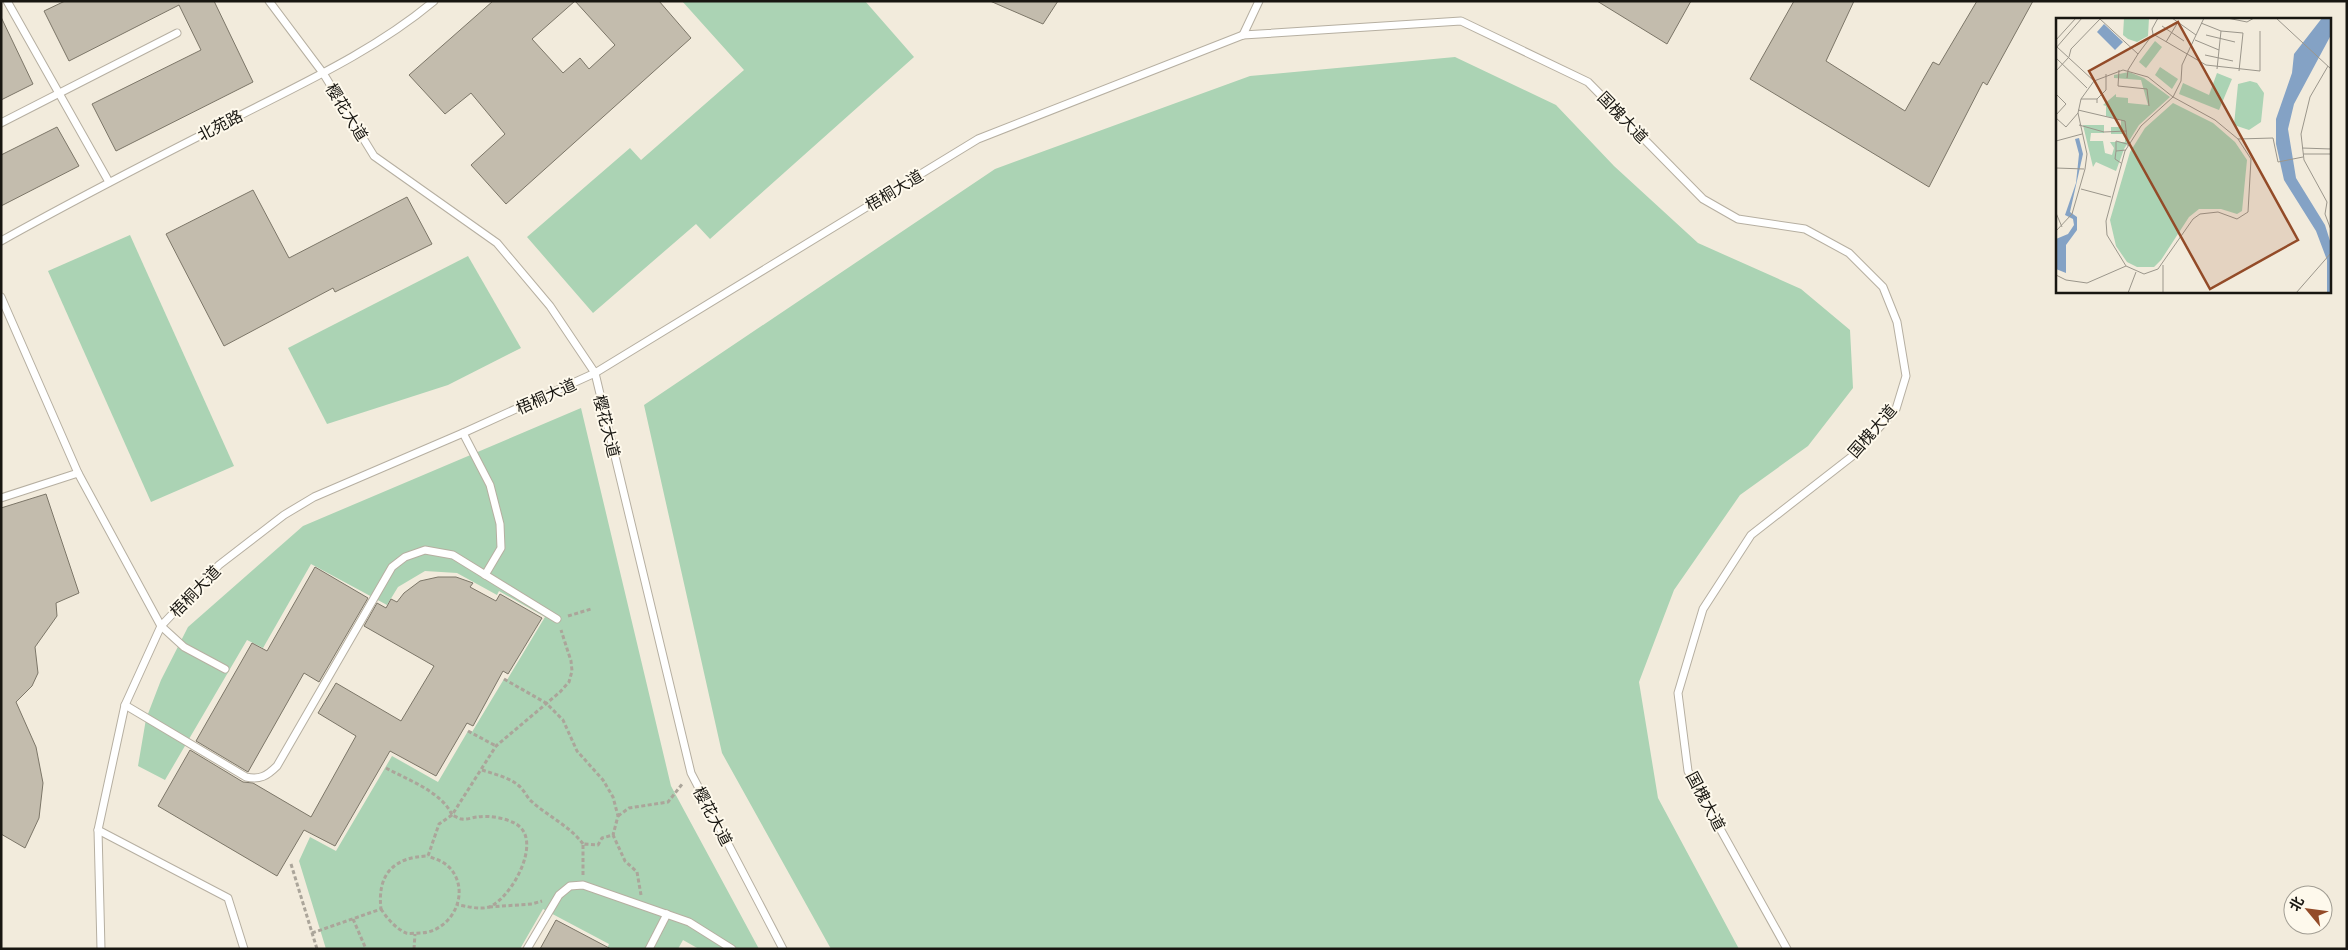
<svg xmlns="http://www.w3.org/2000/svg" width="2348" height="950" font-family="'Fira Sans','Noto Sans SC',sans-serif">
<style>
.green{fill:#abd3b4}
.building{fill:#c3bcad;stroke:#7c7668;fill-rule:evenodd}
.lines{fill:none;stroke-linecap:round;stroke-linejoin:round}
.lane-casing{stroke:#b6afa1;stroke-width:9}
.path{stroke:#aba59a;stroke-width:3;stroke-dasharray:4 2.5;stroke-linecap:butt}
.lane{stroke:#fff;stroke-width:7}
.labels{text-anchor:middle;stroke-width:4;stroke-linejoin:round;paint-order:stroke}
.street-label{font-size:16px;fill:#181611;stroke:#fef9ec}
.inset-road{fill:none;stroke:#9b968b;stroke-width:1}
.view{fill:#934b28;fill-opacity:0.15;stroke:#934b28;stroke-width:2.5}
.inset-edge{fill:none;stroke:#181611;stroke-width:2.5}
</style>
<rect width="100%" height="100%" fill="#f2ebdc"/>
<!-- green -->
<g class="green">
<polygon points="682,1 865,1 914,57 710,239 696,224 593,313 527,237 630,148 641,160 744,70"/>
<polygon points="1455,57 1556,105 1614,166 1698,243 1801,289 1850,330 1853,388 1808,446 1740,495 1674,590 1639,682 1658,798 1739,949 831,949 722,753 644,405 995,169 1250,76"/>
<polygon points="130,235 234,466 151,502 48,271"/>
<polygon points="468,256 521,348 448,385 327,424 288,348"/>
<polygon points="581,408 671,786 759,949 699,949 683,940 678,949 607,949 609,944 543,909 520,949 326,949 299,861 310,837 336,851 392,756 438,782 468,731 472,732 504,679 507,680 545,617 499,591 497,595 457,573 425,571 398,587 387,605 311,564 263,648 247,640 165,780 138,766 146,719 161,680 188,627 303,526"/>
</g>
<!-- building -->
<g class="building">
<polygon points="65,1 214,1 253,82 116,151 92,104 201,50 179,5 69,61 44,11"/>
<path d="M493,1H659L691,38L506,204L471,165L505,134L471,93L445,114L409,75ZM575,1L615,45L589,69L580,58L563,73L532,39Z"/>
<polygon points="990,1 1058,1 1043,24"/>
<polygon points="1597,1 1691,1 1667,44"/>
<polygon points="1794,1 1854,1 1826,61 1905,111 1933,62 1939,65 1977,1 2033,1 1987,85 1983,82 1929,187 1750,79"/>
<polygon points="1,17 33,84 1,100"/>
<polygon points="57,127 79,166 1,206 1,155"/>
<polygon points="253,190 289,258 407,197 432,244 335,292 333,288 224,346 166,234"/>
<polygon points="46,494 79,593 56,603 57,616 35,647 38,673 32,686 16,702 36,747 43,783 39,818 25,848 1,834 1,508"/>
<polygon points="315,567 368,598 319,682 304,673 248,772 196,741 252,643 267,651"/>
<polygon points="438,577 456,577 473,583 470,587 496,601 500,594 542,618 508,674 503,671 473,726 467,723 436,776 390,751 335,846 304,830 277,876 158,806 190,750 243,782 253,783 311,817 356,736 318,713 336,683 401,721 434,666 364,626 377,603 386,608 391,599 397,602 404,593 420,581"/>
<polygon points="556,920 611,949 540,949"/>
</g>
<g class="lines">
<!-- lane casing -->
<g class="lane-casing">
<g id="lane">
<polyline points="7,1 109,182"/>
<polyline points="269,1 323,73 374,156 497,243 550,306 595,373 691,773 783,949"/>
<polyline points="1243,35 1259,1"/>
<polyline points="1,123 177,33"/>
<path d="M1,241C76,199 152,160 229,121C299,85 373,52 434,1"/>
<polyline points="1,297 78,473 1,498"/>
<polyline points="463,433 490,485 500,524 501,548 485,575"/>
<polyline points="78,473 161,626 184,647 225,669"/>
<path d="M125,705L246,777C260,780 267,776 277,766L392,567L405,557L425,550L453,555L557,619"/>
<polyline points="98,830 228,898 244,949"/>
<polyline points="101,949 98,830 125,705 161,626 219,565 284,515 314,497 463,433 595,373 978,139 1243,35 1461,21 1588,82 1703,199 1738,219 1805,229 1849,253 1883,287 1897,322 1906,376 1896,409 1855,454 1751,535 1703,609 1678,693 1688,771 1787,949"/>
<polyline points="527,949 559,895 570,886 583,885 689,922 732,949"/>
<polyline points="649,949 667,914"/>
</g>
</g>
<!-- path -->
<g class="path">
<polyline points="568,616 591,609"/>
<polyline points="504,679 546,703 563,720 577,751 603,780 613,797 618,816 613,835"/>
<polyline points="468,731 496,746"/>
<path d="M386,768C408,780 442,792 452,815C455,816 459,819 462,819C467,820 473,817 478,817C488,815 506,818 516,824C544,840 511,899 489,907C479,910 467,906 458,905"/>
<path d="M482,770C494,774 508,777 518,785C523,789 526,795 530,800C547,816 570,826 583,844"/>
<polyline points="618,816 629,808 668,802 683,783"/>
<polyline points="291,864 317,949"/>
<polyline points="583,875 583,844 598,845 602,838 613,835 625,861 637,872 641,895"/>
<polyline points="489,907 532,904 542,901"/>
<path d="M381,909C387,918 395,928 406,933C410,934 416,933 421,933C453,931 472,891 449,867C443,861 435,859 428,856"/>
<polyline points="353,919 366,949"/>
<path d="M312,933L381,909C377,875 393,857 428,856L439,824L452,815L496,746L560,692L569,682L572,671L571,661L561,630"/>
<polyline points="414,949 415,934"/>
</g>
<!-- lane -->
<use href="#lane" class="lane"/>
</g>
<g class="labels">
<!-- street labels -->
<g class="street-label">
<text transform="translate(347 112) rotate(58)" y="6">樱花大道</text>
<text transform="translate(1623 117) rotate(46)" y="6">国槐大道</text>
<text transform="translate(220 125) rotate(-27)" y="6">北苑路</text>
<text transform="translate(894 190) rotate(-31)" y="6">梧桐大道</text>
<text transform="translate(546 396) rotate(-24)" y="6">梧桐大道</text>
<text transform="translate(607 426) rotate(76)" y="6">樱花大道</text>
<text transform="translate(1872 431) rotate(-49)" y="6">国槐大道</text>
<text transform="translate(195 591) rotate(-46)" y="6">梧桐大道</text>
<text transform="translate(1706 801) rotate(62)" y="6">国槐大道</text>
<text transform="translate(713 816) rotate(62)" y="6">樱花大道</text>
</g>
</g>
<!-- overview -->
<g transform="translate(2056 18)">
<rect width="275" height="275" fill="#f2ebdc"/>
<path d="M68,0H93L92,18L81,24L72,21L67,17ZM99,23L106,29L90,50L83,44ZM104,49L122,61L116,71L99,57ZM73,54L88,60L114,79L83,107L68,131L60,153L40,144L37,149L27,107H48V115H35L34,123H47L49,135L56,137L58,130L54,124H69V116H55V109H65V102L50,98V88L47,87L60,76V79L72,80V85L92,87L85,62L58,60V57ZM161,55L176,61L163,92L123,76L127,65L153,77ZM194,63L201,65L208,75L205,104L193,112L178,107L182,66ZM117,85L157,105L179,124L191,142L186,193L181,196L165,191H143L133,199L105,242L98,249H81L71,244L60,228L54,202L74,134L89,110Z" fill="#abd3b4"/>
<path d="M266,0H275V17L238,86L232,111L240,160L269,207L275,226V275H271V242L260,213L228,162L220,126V101L236,55L238,36ZM48,6L67,24L59,32L41,14ZM23,120L27,136L14,194L21,199V212L10,227V255L0,251V221L12,216L18,207L17,201L9,197L20,165L23,136L19,121Z" fill="#84a2c5"/>
<path class="inset-road" d="M116,0L140,17M171,0L191,4L198,0M220,0L275,51M145,5L165,13L187,15L183,53M106,8L128,23M97,16L150,47L204,53V13M150,17L179,24M0,22L20,0M139,22L163,32M110,24L122,4M1,29L38,63M0,30L26,0M149,37L177,43M0,40L31,70M272,48L254,79L245,116L248,142L271,184L269,196L275,212M161,51L165,13M63,52L62,68L91,71L93,88M0,53L13,39L15,31L44,1L82,36L97,16L96,11L102,0M71,60L72,52L82,36M0,76L10,86L0,97M25,81H41V85M41,81L50,72V56M22,92L69,103L72,128M0,100L10,109L22,95M23,107L48,114L71,113M182,121L217,120L222,144L247,139M0,123L26,116M246,130L275,131M70,132L60,133V123L71,126M60,133L59,141L65,145M247,136H275M0,150L28,151M25,171L55,179M0,195L6,209M0,213L16,196L29,151L31,136L22,95L25,81L38,63L67,52L92,59L117,79L159,102L182,121L195,141L192,194L181,201L162,194L144,196L137,201L102,251L88,256L70,248L51,217L50,203L69,133L85,108L117,79L125,63L126,47L148,0M0,257L10,262L31,265L70,248M72,275L80,254M107,275V247M240,275L275,235"/>
<path class="view" d="M122,4L242,222L154,271L33,53Z"/>
<rect width="275" height="275" class="inset-edge"/>
</g>
<!-- border -->
<rect width="2348" height="950" fill="none" stroke="#181611" stroke-width="5"/>
<!-- north arrow -->
<g transform="translate(2308 910) rotate(299)"><circle r="24" fill="#fef9ec" stroke="#a29e94"/>
<path d="M0-4L9 19L0 12L-9 19Z" fill="#934b28"/>
<text y="-8" font-size="14" font-weight="bold" text-anchor="middle" fill="#181611">北</text>
</g>
</svg>
